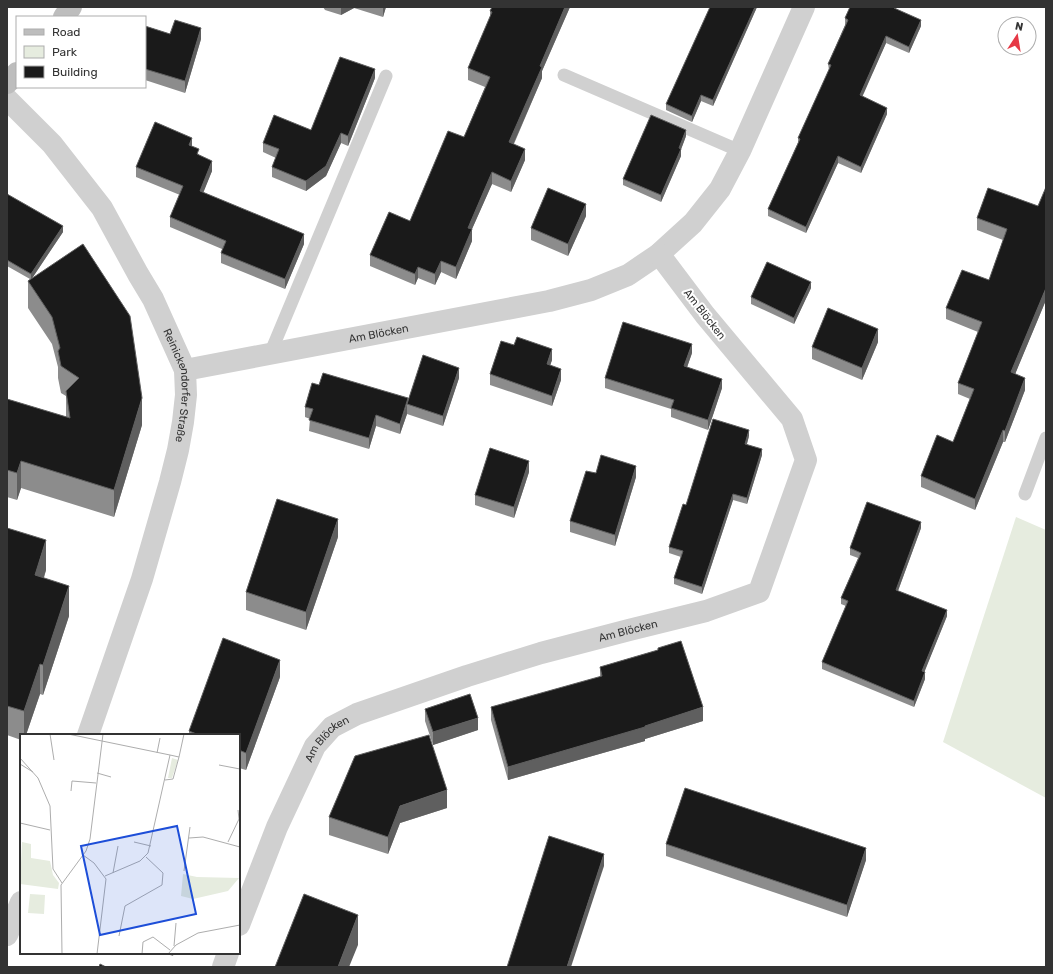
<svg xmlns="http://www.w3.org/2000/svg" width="1053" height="974" font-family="Rubik,sans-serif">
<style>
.green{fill:#e6ecdf}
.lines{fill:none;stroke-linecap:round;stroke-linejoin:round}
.lane{stroke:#d0d0d0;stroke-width:13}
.street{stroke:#d0d0d0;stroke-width:22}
.secondary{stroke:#bdbdbd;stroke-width:22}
.wall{fill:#8c8c8c}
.shaded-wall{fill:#5f5f5f}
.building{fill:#1a1a1a;stroke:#5f5f5f}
.labels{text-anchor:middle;stroke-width:4;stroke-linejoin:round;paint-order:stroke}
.street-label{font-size:11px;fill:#333;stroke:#fff}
.inset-road{fill:none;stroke:#adadad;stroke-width:1}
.view{fill:#1d4ed8;fill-opacity:0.15;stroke:#1d4ed8;stroke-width:2}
.inset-edge{fill:none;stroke:#333;stroke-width:2}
</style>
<rect width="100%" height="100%" fill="#fff"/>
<!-- green -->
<polygon class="green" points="1016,517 1046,530 1046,798 943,742"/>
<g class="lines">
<!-- lane -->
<g class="lane">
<polyline points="564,75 740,151"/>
<polyline points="270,354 386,76"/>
<polyline points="1025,494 1046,438"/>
</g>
<!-- street -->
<g class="street">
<path id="s1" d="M7,99L52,144L102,208L138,274L153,299L185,370L186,395L183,422L178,450L170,482L142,579L88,735"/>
<path id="s2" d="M185,370L549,301L591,290L628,275L659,254L693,223L720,189L740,151L804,7"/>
<path id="s3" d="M239,925L277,827L315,746L332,727L357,714L467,676L541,653L629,630L706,611L759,592L806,460L792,419L705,315L659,254"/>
<polyline points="7,935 21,902"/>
<polyline points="223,967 228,953"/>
</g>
<!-- secondary -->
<g class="secondary">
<polyline points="64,17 71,7"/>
<polyline points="7,83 17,73"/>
</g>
</g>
<!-- wall -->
<g class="wall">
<polygon points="323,7 386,7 383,17 354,8 341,15 325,10"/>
<polygon points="492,7 570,7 542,71 542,78 514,144 525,160 511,192 492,184 472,229 472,241 456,279 441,272 435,285 418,278 415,285 370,266 370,255 410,221 464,137 485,87 468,80 468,68 490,18 490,11"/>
<polygon points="757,7 713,106 701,101 692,122 666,110 666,104"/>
<polygon points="850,7 897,7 896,9 921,26 909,53 886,43 862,96 887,114 861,173 838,163 806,233 768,216 768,209 798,143 798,138 829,70 828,64 845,25 845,18"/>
<polygon points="145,26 170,34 201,39 185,93 145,80"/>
<polygon points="375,78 348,146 341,143 326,176 306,191 272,177 272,167 276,158 263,152 263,143 311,130"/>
<polygon points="1046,118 1046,132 1045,132 1045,120"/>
<polygon points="686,136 681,149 681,156 661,202 623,185 623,179"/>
<polygon points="192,146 212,171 203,192 304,244 285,289 221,263 221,253 222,249 170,227 170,217 180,195 136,177 136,167"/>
<polygon points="988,188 1046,300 1015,374 1025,390 1005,442 1003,442 975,510 921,487 921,476 953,442 970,399 958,394 958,383 978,332 946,319 946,308 989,280 1003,240 977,230 977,218"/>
<polygon points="7,194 63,232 32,278 142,425 114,517 21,488 17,500 7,497 7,399 66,417 66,396 61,393 58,378 58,367 52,344 28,308 28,281 30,279 7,266"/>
<polygon points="586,216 568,256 531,240 531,228"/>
<polygon points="811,288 794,324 751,304 751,297"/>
<polygon points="878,342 862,380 812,359 812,347"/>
<polygon points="692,353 687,367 722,388 708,430 671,417 671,409 605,388 605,378"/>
<polygon points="552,360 550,365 561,380 552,406 490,385 490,374"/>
<polygon points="459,378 443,426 407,414 400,434 376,426 369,449 309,431 310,419 305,417 305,407 319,385 408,398"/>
<polygon points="749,436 747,444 762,455 747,504 733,500 702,594 674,584 674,578 681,557 669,553 669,547 686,505"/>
<polygon points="529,472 514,518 475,505 475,495"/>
<polygon points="596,473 636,477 615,546 570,532 570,521"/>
<polygon points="7,528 46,570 44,578 69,616 43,695 40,694 26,735 21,735 21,740 7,735"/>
<polygon points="921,528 898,591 947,616 924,672 925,679 914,707 822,669 822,662 846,606 841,604 841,598 858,558 850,555 850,548"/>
<polygon points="338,537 306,630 246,610 246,592"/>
<polygon points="658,648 703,721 645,739 645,741 508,780 491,720 491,707 600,677 600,667 658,650"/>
<polygon points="280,677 246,770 239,768 239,735 189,735 189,731"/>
<polygon points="425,709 478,730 433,745 425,721"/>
<polygon points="447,808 400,823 388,854 329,835 329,817"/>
<polygon points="666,844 866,860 847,917 666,856"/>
<polygon points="164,953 174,953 173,956"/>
</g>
<!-- shaded-wall -->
<g class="shaded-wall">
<polygon points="341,7 354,7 354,8 341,15"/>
<polygon points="383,7 386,7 383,17"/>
<polygon points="565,7 570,7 542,71 542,78 509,154 509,142 540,66"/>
<polygon points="755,7 757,7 713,106 713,100"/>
<polygon points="921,20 921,26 909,53 909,47"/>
<polygon points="201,28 201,39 185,93 185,81"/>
<polygon points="886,36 886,43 860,102 860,95"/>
<polygon points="375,69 375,78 348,146 348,136"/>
<polygon points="701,95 701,101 692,122 692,116"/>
<polygon points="887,108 887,114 861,173 861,167"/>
<polygon points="686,130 686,136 679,155 679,148"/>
<polygon points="341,133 341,143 326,176 306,191 306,181"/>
<polygon points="192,138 192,148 189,145"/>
<polygon points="525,149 525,160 511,192 511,181"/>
<polygon points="681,149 681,156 661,202 661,195"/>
<polygon points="838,156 838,163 806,233 806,227"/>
<polygon points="212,161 212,171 200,201 200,191"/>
<polygon points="492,172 492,184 468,238 472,229 472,241 456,279 456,267 468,228"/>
<polygon points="586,204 586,216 568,256 568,244"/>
<polygon points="63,226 63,232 31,280 31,274"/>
<polygon points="304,234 304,244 285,289 285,279"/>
<polygon points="441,261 441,272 435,285 435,274"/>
<polygon points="418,267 418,278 415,285 415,274"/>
<polygon points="811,282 811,288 794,324 794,318"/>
<polygon points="1046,288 1046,300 1011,384 1011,372"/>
<polygon points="878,329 878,342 862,380 862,368"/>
<polygon points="692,344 692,353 684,376 684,366"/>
<polygon points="552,349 552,360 547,375 547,364"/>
<polygon points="459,368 459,378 443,426 443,416"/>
<polygon points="561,369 561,380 552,406 552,396"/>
<polygon points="1025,378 1025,390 1005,442 1005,431"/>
<polygon points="722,379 722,388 708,430 708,420"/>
<polygon points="142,398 142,425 114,517 114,490"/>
<polygon points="407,404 407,414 400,434 400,424"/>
<polygon points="376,415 376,426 369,449 369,438"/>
<polygon points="749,430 749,436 745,450 745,444"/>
<polygon points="1003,430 1003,442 975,510 975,499"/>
<polygon points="762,449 762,455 747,504 747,498"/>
<polygon points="21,461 21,488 17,500 17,473"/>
<polygon points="529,461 529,472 514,518 514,507"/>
<polygon points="636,466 636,477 615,546 615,535"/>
<polygon points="733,494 733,500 702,594 702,587"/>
<polygon points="338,519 338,537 306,630 306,612"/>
<polygon points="921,522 921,528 896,596 896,590"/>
<polygon points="46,540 46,570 35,604 35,575"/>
<polygon points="69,586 69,616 43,695 43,665"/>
<polygon points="947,610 947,616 922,678 922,671"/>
<polygon points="280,660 280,677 246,770 246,753"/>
<polygon points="40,664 40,694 26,735 24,735 24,711"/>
<polygon points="925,672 925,679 914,707 914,701"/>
<polygon points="703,707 703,721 645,739 645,741 508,780 508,767 645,726"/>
<polygon points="478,718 478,730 433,745 433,732"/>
<polygon points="447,790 447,808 400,823 388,854 388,837 400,806"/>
<polygon points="866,848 866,860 847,917 847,905"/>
<polygon points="604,854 604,866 571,967 567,967"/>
<polygon points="358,915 358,945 349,967 338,967"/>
</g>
<!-- building -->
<g class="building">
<polygon points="492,7 565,7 540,66 542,67 509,142 525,149 511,181 492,172 468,228 472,229 456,267 441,261 435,274 418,267 415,274 370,255 389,212 410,221 448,131 464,137 490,77 468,68 492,12 490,11"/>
<polygon points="710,7 755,7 713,100 701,95 692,116 666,104"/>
<polygon points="850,7 894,7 894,8 921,20 909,47 886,36 860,95 887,108 861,167 838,156 806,227 768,209 800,139 798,138 831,65 828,64 848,20 845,18"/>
<polygon points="175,20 201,28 185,81 145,69 145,26 170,34"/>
<polygon points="340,57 375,69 348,136 341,133 326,166 306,181 272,167 279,149 263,143 274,115 311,130"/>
<polygon points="651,115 686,130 679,148 681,149 661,195 623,179"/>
<polygon points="155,122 192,138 189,145 199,149 197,154 212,161 200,191 304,234 285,279 221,253 226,241 170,217 183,186 136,167"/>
<polygon points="1046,187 1046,288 1011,372 1025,378 1005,431 1003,430 975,499 921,476 937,435 953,442 974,389 958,383 982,322 946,308 962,270 989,280 1007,229 977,218 988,188 1038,206"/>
<polygon points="548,188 586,204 568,244 531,228"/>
<polygon points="7,194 63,226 31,274 7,260"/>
<polygon points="83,244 130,316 142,398 114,490 21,461 17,473 7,470 7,399 70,418 66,391 79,378 61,366 58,351 60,348 52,317 28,281"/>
<polygon points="767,262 811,282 794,318 751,297"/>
<polygon points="828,308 878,329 862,368 812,347"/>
<polygon points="623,322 692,344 684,366 722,379 708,420 671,408 674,400 605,378"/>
<polygon points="517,337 552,349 547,364 561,369 552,396 490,374 501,341 514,345"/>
<polygon points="423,355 459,368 443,416 407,404"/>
<polygon points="323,373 408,398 400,424 376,415 369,438 309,420 313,409 305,407 312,383 319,385"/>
<polygon points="713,419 749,430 745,444 762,449 747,498 733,494 702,587 674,578 683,551 669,547 683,504 686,505"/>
<polygon points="490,448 529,461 514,507 475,495"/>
<polygon points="601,455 636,466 615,535 570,521 586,471 596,473"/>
<polygon points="277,499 338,519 306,612 246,592"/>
<polygon points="867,502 921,522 896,590 947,610 922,671 925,672 914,701 822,662 848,601 841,598 861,553 850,548"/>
<polygon points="7,528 46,540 35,575 69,586 43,665 40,664 24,711 7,706"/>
<polygon points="223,638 280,660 246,753 239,750 239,735 199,735 189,731"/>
<polygon points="681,641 703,707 645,726 645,727 508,767 491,707 602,676 600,667 658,650 658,648"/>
<polygon points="470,694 478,718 433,732 425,709"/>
<polygon points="429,735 447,790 400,806 388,837 329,817 355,756"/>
<polygon points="685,788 866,848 847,905 666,844"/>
<polygon points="549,836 604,854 567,967 507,967"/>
<polygon points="304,894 358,915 338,967 275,967"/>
<polygon points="100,964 106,967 99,967"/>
</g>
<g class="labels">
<!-- street labels -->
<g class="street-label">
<text transform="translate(705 314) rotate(52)" y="4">Am Blöcken</text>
<text dy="4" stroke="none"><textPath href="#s2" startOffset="197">Am Blöcken</textPath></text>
<text dy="4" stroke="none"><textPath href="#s1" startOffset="341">Reinickendorfer Straße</textPath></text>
<text dy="4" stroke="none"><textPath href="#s3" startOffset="532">Am Blöcken</textPath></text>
<text dy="4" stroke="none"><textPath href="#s3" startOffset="208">Am Blöcken</textPath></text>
</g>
</g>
<!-- overview -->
<g transform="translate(20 734)">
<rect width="220" height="220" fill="#fff"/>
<path d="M152,24L158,26L152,44H148ZM2,108L11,110V124L30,127L33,141L39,149L38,155L0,150ZM163,140L177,143L219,144L208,157L173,165L161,162ZM10,160L25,161L24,180L8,179Z" fill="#e6ecdf"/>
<path class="inset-road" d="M30,0L34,26M48,0L150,21M137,19L140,4M0,24L18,44L30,72L33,135L42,149M0,30L13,38M199,31L220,35M77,39L91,43M145,46L153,45L159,23M51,57L52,47L76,49M0,89L30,96M169,104L183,103L220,113M114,108L131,112M208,108L219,85L218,76M63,121L74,129L86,145L77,220M164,137L170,93M93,139L98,112M85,142L120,127L128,119L150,21L159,23L164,0M220,158V180M99,202L105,172L142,151L143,139L126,123M154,212L156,189M42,220L41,151L66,117L70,105L83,0M122,220L123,208L133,203L150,216M148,220L156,211L178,199L220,191"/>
<path class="view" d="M157,92L176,180L80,201L61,112Z"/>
<rect width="220" height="220" class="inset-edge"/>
</g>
<!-- border -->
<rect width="1053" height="974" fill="none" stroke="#333333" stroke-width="16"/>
<!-- legend -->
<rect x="16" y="16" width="130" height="72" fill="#ffffff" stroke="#adadad"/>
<rect x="24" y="29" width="20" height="6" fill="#bdbdbd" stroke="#adadad"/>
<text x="52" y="36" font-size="12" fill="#333333">Road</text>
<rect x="24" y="46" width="20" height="12" fill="#e6ecdf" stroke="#adadad"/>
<text x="52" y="56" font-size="12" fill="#333333">Park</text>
<rect x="24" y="66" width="20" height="12" fill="#1a1a1a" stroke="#adadad"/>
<text x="52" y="76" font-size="12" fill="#333333">Building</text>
<!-- north arrow -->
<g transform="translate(1017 36) rotate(12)"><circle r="19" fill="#ffffff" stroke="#adadad"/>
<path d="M0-3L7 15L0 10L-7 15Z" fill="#e63946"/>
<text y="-6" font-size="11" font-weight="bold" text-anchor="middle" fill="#333333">N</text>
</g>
</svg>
